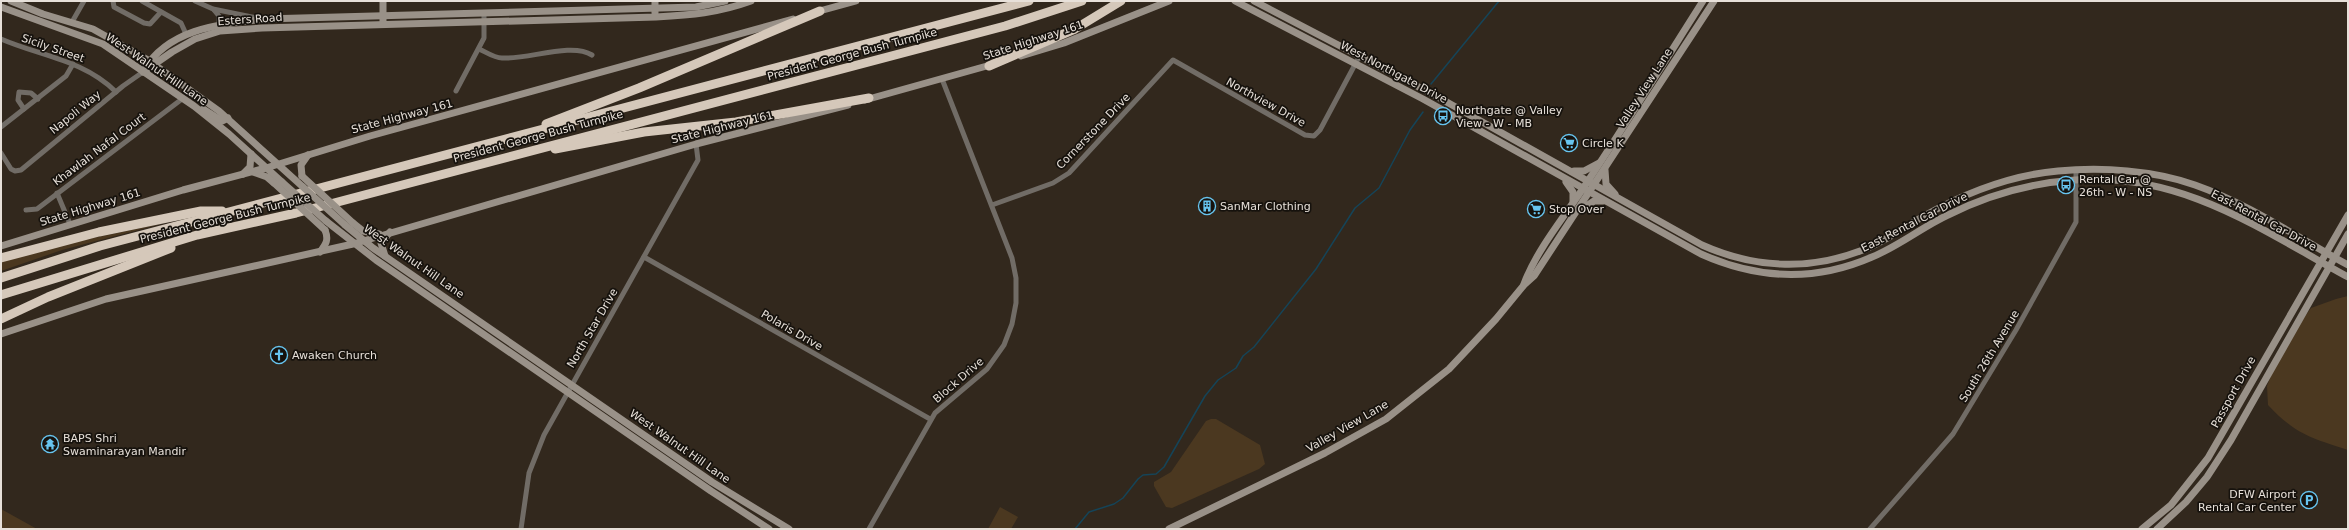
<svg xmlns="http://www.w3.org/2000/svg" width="2349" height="530" font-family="'DejaVu Sans',sans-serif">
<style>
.green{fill:#4b3820}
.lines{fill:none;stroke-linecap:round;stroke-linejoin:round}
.stream{stroke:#154458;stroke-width:1.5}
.street{stroke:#716c66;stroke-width:5}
.secondary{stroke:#999188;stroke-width:7}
.highway{stroke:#d5c8ba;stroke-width:9}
.secondary-bridge{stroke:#999188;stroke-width:7}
.labels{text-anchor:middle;stroke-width:3.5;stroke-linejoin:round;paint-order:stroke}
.street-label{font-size:11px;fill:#e7e0d9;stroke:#16120d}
.poi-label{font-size:11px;fill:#e7e0d9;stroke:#16120d;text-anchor:start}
</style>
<rect width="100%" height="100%" fill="#32281d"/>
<!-- green -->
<g class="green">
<polygon points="165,223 62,250 1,271 1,260 55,246"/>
<path d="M2348,296V450C2311,438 2295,434 2268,405L2267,386L2281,350L2311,308L2336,299Z"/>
<polygon points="1211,419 1216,419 1260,445 1265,464 1259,469 1172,508 1166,507 1154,486 1154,482 1171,472 1206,421"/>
<polygon points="1000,507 1018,517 1011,529 988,529"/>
<polygon points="1,509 37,529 1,529"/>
</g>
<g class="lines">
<!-- stream -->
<g class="stream">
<polyline points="1431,84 1499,1"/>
<polyline points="1075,529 1089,512 1114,504 1123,498 1138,479 1143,475 1156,474 1164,467 1205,396 1218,380 1236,368 1243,356 1254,347 1316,269 1355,208 1379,188 1410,130 1423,112"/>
</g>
<!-- street -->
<g class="street">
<polyline points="113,1 114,7 144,23 150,24 161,12"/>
<polyline points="142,1 181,23 186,34"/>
<polyline points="195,1 213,9 257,18"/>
<polyline points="214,10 219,16 219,28"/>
<polyline points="72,22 84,1"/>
<path d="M1,39C40,56 84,60 116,92"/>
<path d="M479,49C486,52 494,58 502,58C527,60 571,42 592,55"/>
<polyline points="456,91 484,38 484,13"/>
<polyline points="24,109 18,100 19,92 31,93 38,99"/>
<polyline points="1,127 66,76 73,64"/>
<polyline points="1,153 11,169 15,171 21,170 123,86 143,72"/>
<polyline points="57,193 70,224"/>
<polyline points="992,205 1053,183 1069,173 1173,60 1305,135 1314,136 1320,130 1359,57"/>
<polyline points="26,210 37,209 182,99"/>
<polyline points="644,257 930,419"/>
<polyline points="521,529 529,473 544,435 698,160 696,144"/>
<polyline points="869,529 935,413 987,369 1004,345 1012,324 1016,303 1016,278 1012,258 942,79"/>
<polyline points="1870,529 1953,434 2016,330 2076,222 2076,170"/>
</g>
<!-- secondary -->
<g class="secondary">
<polyline points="11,1 43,14 93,29 148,60 219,111 303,187"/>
<polyline points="655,1 655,13"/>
<path d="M1235,1L1423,99L1701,254C1757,279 1815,282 1872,257C1899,246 1922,227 1948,215C1988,195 2030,183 2075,180C2181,172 2260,229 2348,277"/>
<path d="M1254,1L1436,96L1702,245C1753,268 1808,271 1860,251C1883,243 1903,228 1924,216C1965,193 2011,175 2058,171C2102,167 2153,170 2195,185C2249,204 2298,238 2348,265"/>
<polyline points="1,7 103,44 194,106 229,134 282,182"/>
<polyline points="816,12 856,1"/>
<polyline points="383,22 383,1"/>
<polyline points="1021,56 1064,43 1169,1"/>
<path d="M144,70C169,28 221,24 264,19L696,7L725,1"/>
<path d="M143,72L172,52L195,39L220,31L262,28L656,17C691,15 718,13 751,1"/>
<polyline points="865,100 994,64"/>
<polyline points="203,109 222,121 228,118"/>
<polyline points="1605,170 1606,184 1615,194"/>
<polyline points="1574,171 1584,171 1599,163"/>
<polyline points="253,172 267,177 274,183"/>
<polyline points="243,174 250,167 251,154"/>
<polyline points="302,176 301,165 308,155"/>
<polyline points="1566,182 1573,192 1573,201"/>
<polyline points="1582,209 1594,201 1603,201"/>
<polyline points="326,221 376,260 711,491 769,529"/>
<polyline points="353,223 363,231 379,234"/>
<polyline points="345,225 373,248 712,482 789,529"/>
<polyline points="1,246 183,190 266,168 370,136 793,19"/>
<path d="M320,252C326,244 329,240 325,230"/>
<polyline points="385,256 381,243 390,232"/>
<path d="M1524,284C1538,247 1566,215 1588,181C1627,122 1665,61 1703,1"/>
<polyline points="1,334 106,299 353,244 696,144 848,105"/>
<polyline points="1169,529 1325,453 1386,419 1449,369 1496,319 1524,285 1534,276 1714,1"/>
<polyline points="2142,529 2171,505 2208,458 2348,215"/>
<polyline points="2157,529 2186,502 2207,477 2231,440 2348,234"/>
</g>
<!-- highway -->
<g class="highway">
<polyline points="989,66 1075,29 1121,1"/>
<polyline points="546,124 639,88 820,11"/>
<polyline points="555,149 644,132 736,122 869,98"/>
<polyline points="1,258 99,232 201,211 222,211"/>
<polyline points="1,278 100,246 1029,1"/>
<polyline points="1,295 197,235 296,213 1005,26 1082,1"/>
<polyline points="1,319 48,297 171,248"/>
</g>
<!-- secondary-bridge -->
<g class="secondary-bridge">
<polyline points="302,176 353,223"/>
<polyline points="282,182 326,221"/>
<polyline points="274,183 325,230"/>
<polyline points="303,187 345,225"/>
</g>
</g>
<!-- icons -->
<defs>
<g id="bus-ring" transform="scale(0.9)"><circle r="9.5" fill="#16120d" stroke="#67c4ef" stroke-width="1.5"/><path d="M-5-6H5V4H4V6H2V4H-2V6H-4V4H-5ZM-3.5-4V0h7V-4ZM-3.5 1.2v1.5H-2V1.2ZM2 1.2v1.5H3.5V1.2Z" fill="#67c4ef"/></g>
<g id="supermarket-ring" transform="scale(0.9)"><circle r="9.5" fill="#16120d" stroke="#67c4ef" stroke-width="1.5"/><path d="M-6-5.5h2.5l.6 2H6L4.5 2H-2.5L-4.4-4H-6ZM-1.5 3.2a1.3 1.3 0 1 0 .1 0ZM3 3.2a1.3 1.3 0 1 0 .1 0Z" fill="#67c4ef"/></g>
<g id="building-ring" transform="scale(0.9)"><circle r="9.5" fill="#16120d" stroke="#67c4ef" stroke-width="1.5"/><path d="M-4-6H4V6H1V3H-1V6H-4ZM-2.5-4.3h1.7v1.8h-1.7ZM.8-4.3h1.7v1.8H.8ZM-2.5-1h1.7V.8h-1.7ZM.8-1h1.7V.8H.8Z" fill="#67c4ef"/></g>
<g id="church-ring" transform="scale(0.9)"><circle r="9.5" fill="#16120d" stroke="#67c4ef" stroke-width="1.5"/><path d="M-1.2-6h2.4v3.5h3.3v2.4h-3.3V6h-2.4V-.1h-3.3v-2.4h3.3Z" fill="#67c4ef"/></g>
<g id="temple-ring" transform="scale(0.9)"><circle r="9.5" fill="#16120d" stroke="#67c4ef" stroke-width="1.5"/><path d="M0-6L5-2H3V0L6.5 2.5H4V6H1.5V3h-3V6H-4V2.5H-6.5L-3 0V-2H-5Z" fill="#67c4ef"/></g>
<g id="parking-ring" transform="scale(0.9)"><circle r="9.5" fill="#16120d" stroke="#67c4ef" stroke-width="1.5"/><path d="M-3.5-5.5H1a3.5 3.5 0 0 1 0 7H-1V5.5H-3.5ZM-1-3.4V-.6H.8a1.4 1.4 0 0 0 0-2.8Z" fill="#67c4ef"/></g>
</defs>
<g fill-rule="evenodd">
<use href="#bus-ring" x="1443" y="116"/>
<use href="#supermarket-ring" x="1569" y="143"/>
<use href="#bus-ring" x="2066" y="185"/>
<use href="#building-ring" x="1207" y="206"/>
<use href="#supermarket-ring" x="1536" y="209"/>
<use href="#church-ring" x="279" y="355"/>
<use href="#temple-ring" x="50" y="444"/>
<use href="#parking-ring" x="2309" y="500"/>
</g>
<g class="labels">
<!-- street labels -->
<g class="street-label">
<text transform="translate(250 19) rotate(-4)" y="4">Esters Road</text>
<text transform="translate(1033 40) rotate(-18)" y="4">State Highway 161</text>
<text transform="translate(53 48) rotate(19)" y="4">Sicily Street</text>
<text transform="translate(852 54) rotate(-15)" y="4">President George Bush Turnpike</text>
<text transform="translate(157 69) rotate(34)" y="4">West Walnut Hill Lane</text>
<text transform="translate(1394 72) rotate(28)" y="4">West Northgate Drive</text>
<text transform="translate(1644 88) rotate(-57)" y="4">Valley View Lane</text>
<text transform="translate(1266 102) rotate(29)" y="4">Northview Drive</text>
<text transform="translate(75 112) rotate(-39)" y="4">Napoli Way</text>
<text transform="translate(402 116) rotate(-15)" y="4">State Highway 161</text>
<text transform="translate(722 127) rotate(-14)" y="4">State Highway 161</text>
<text transform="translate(1093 131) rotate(-46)" y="4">Cornerstone Drive</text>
<text transform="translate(538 136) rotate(-15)" y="4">President George Bush Turnpike</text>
<text transform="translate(99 149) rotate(-37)" y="4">Khawlah Nafal Court</text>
<text transform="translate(90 207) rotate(-17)" y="4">State Highway 161</text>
<text transform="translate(225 218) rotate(-14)" y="4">President George Bush Turnpike</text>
<text transform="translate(2264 220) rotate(28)" y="4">East Rental Car Drive</text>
<text transform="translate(1914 222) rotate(-27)" y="4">East Rental Car Drive</text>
<text transform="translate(414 261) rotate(35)" y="4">West Walnut Hill Lane</text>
<text transform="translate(592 328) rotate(-60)" y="4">North Star Drive</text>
<text transform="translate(792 330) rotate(30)" y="4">Polaris Drive</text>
<text transform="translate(1989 356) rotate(-59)" y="4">South 26th Avenue</text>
<text transform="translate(958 380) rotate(-41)" y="4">Block Drive</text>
<text transform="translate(2233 392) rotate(-61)" y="4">Passport Drive</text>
<text transform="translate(1347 426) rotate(-30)" y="4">Valley View Lane</text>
<text transform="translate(680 446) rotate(35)" y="4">West Walnut Hill Lane</text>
</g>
<!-- poi labels -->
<g class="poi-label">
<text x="1456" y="114">Northgate @ Valley<tspan x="1456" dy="13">View - W - MB</tspan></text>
<text x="1582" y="147">Circle K</text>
<text x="2079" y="183">Rental Car @<tspan x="2079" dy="13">26th - W - NS</tspan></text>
<text x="1220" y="210">SanMar Clothing</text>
<text x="1549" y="213">Stop Over</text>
<text x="292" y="359">Awaken Church</text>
<text x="63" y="442">BAPS Shri<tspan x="63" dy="13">Swaminarayan Mandir</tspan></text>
<text x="2296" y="498" text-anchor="end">DFW Airport<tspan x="2296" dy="13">Rental Car Center</tspan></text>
</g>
</g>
<!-- border -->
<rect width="2349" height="530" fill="none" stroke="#e7e0d9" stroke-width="4"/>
</svg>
